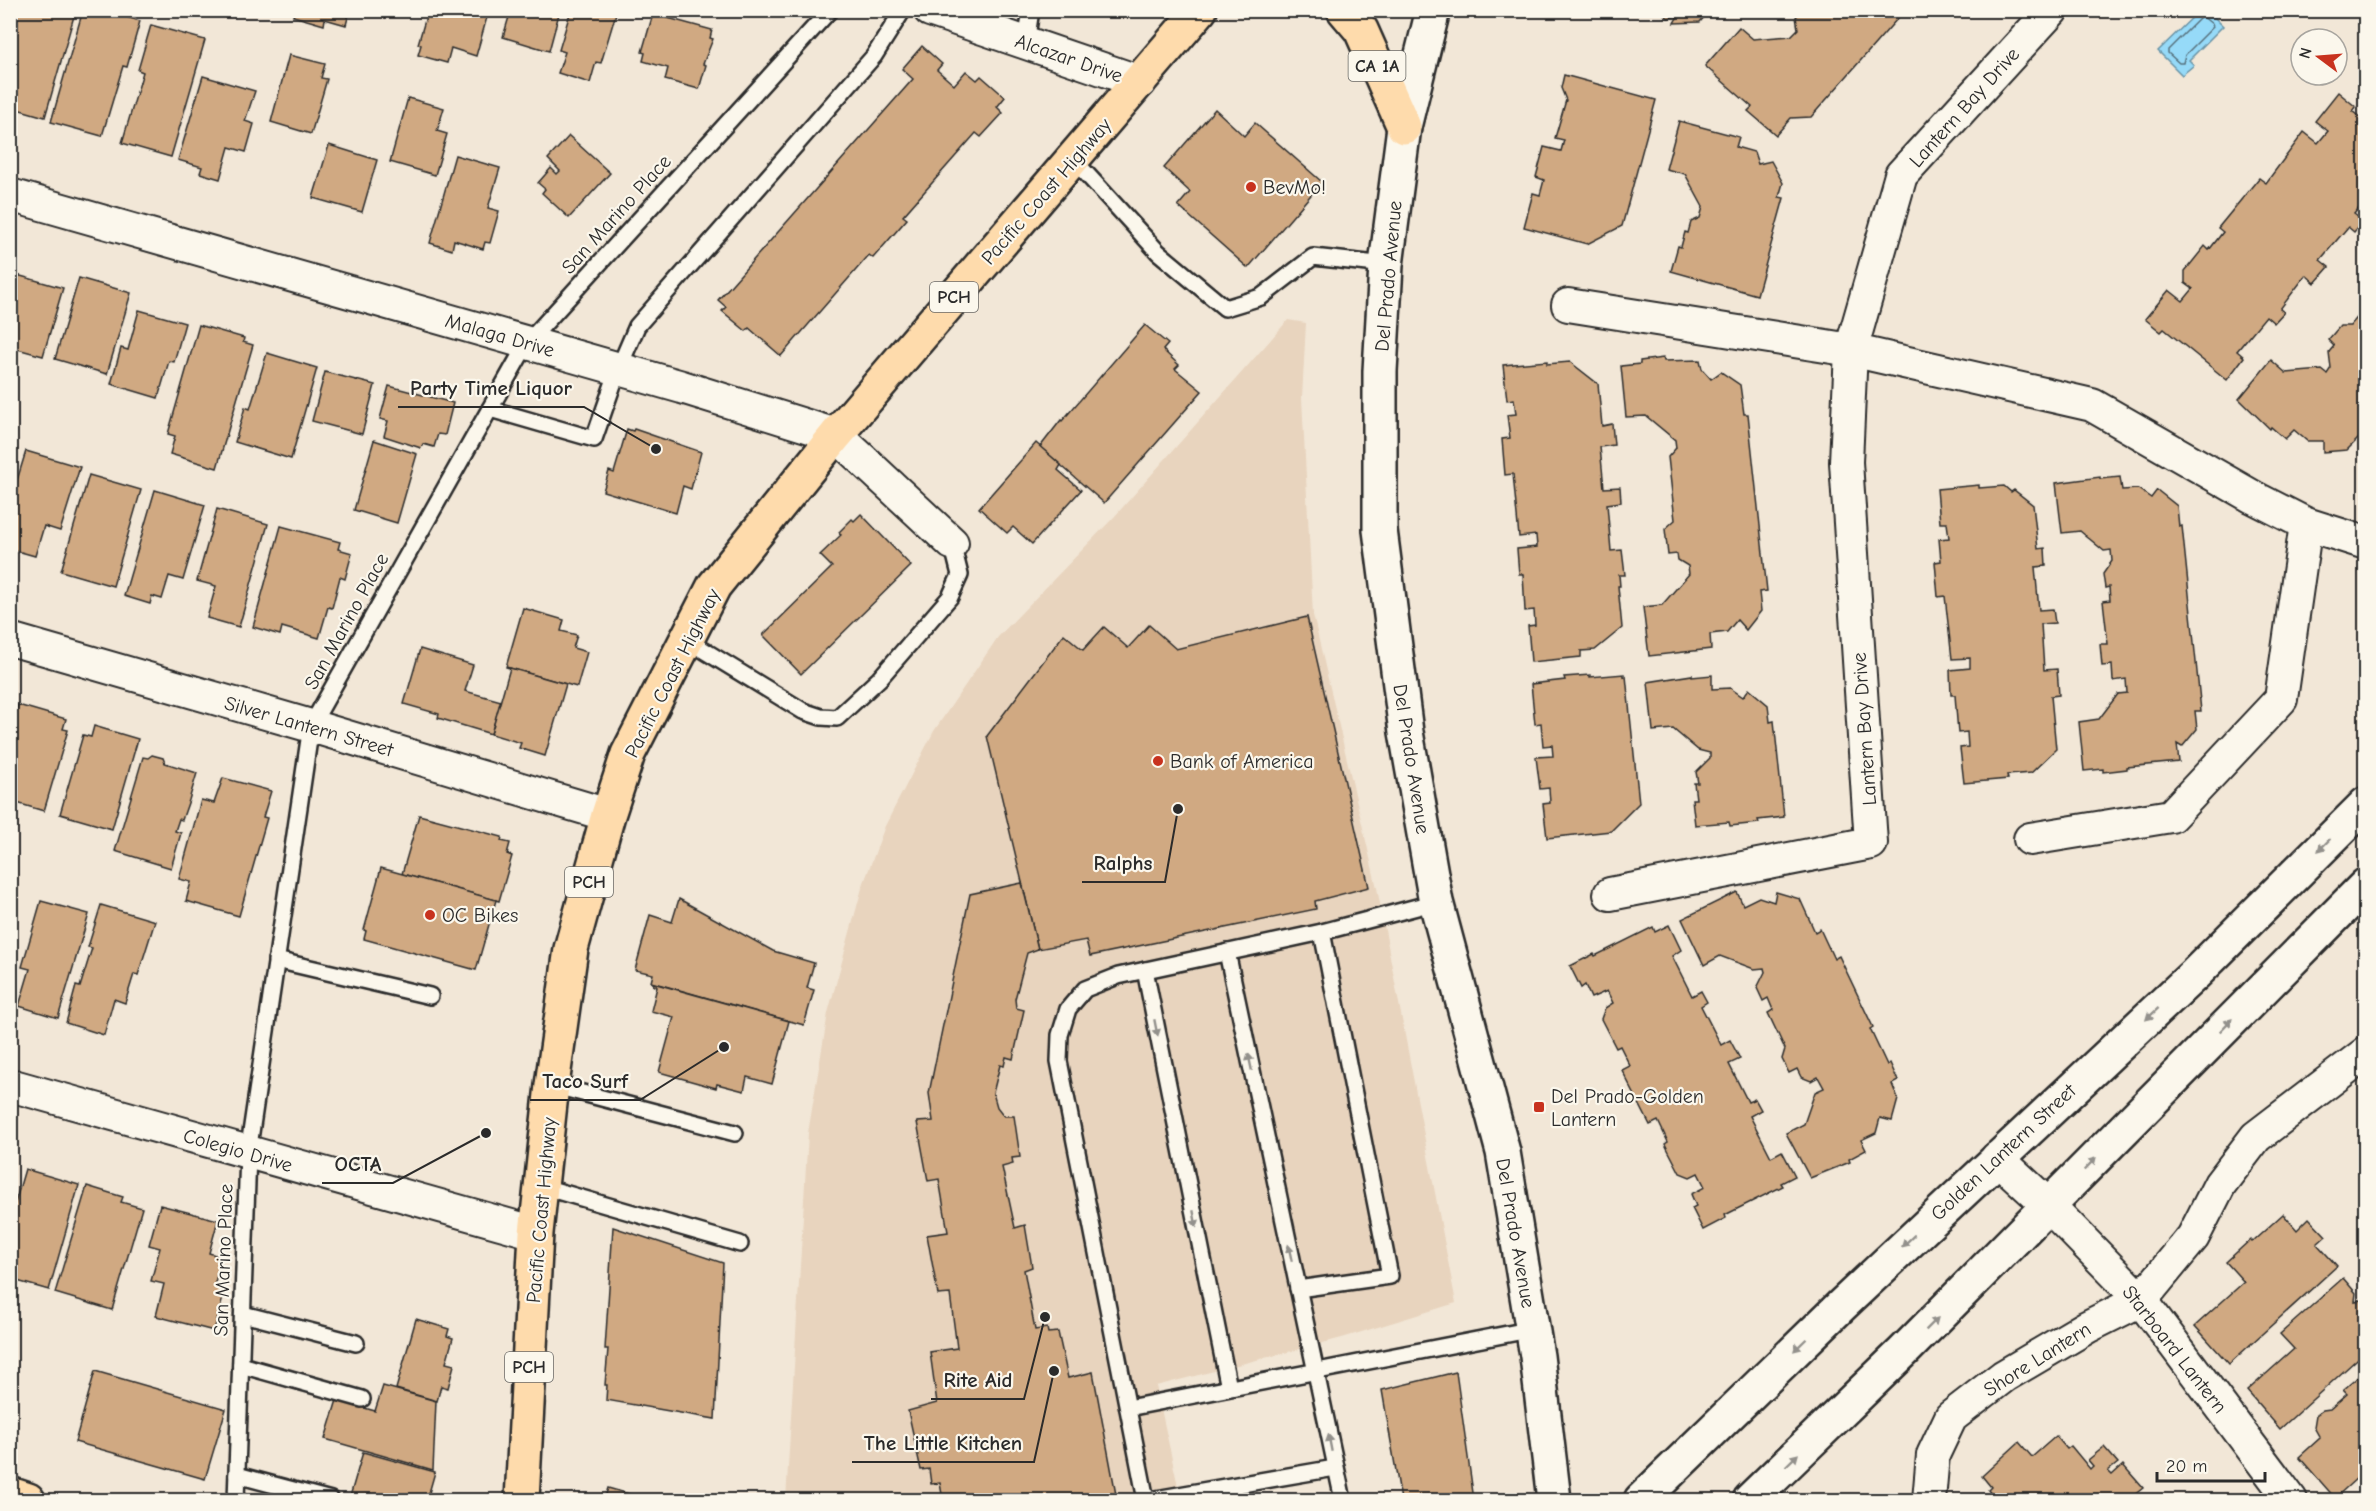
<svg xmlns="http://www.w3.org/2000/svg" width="2376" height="1511" font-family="'Comic Neue',sans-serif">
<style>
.built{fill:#e8d4be}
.water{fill:#96daf8;stroke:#6b94a6;stroke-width:1.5}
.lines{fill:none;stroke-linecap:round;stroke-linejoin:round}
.shore{stroke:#56717d;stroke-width:1.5}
.building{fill:#d0a982;stroke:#2b2b2b;stroke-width:1.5}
.service-casing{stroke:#2b2b2b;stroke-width:20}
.minor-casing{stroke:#2b2b2b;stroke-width:36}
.secondary-casing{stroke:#2b2b2b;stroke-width:38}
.primary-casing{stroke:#2b2b2b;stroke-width:38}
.trunk-casing{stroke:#2b2b2b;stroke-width:38}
.service{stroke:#fbf7ec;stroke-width:15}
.minor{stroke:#fbf7ec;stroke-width:32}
.secondary{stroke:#fbf7ec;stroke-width:33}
.primary{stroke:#fedbac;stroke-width:33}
.trunk{stroke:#fedbac;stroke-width:33}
.oneway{fill:#93918c}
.poi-dot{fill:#c8321e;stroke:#fbf7ec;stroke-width:2}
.labels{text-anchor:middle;stroke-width:4.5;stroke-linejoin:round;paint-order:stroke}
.shield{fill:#fbf7ec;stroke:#696865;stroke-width:1.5}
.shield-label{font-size:18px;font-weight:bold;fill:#2b2b2b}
.street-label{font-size:20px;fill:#2b2b2b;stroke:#fbf7ec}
.poi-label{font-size:20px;fill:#2b2b2b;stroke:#fbf7ec;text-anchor:start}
.leader{fill:none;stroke:#2b2b2b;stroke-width:2}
.callout-dot{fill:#2b2b2b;stroke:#fbf7ec;stroke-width:2}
.callout-label{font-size:21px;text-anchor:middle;font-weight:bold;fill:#2b2b2b;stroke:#fbf7ec;stroke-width:4.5;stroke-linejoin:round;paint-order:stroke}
</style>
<rect width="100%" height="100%" fill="#f2e7d7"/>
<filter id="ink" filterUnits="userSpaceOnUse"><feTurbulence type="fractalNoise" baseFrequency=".0167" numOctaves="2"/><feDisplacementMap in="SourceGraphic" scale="12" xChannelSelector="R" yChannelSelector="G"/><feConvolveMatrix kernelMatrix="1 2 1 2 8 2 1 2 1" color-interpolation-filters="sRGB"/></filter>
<g filter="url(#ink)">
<!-- built -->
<polygon class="built" points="1288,320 1306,323 1302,398 1313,615 1377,888 1456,1303 1342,1338 1156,1386 1181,1500 786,1500 808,1133 828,1013 862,888 885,826 934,731 998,637 1115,516"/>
<!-- water -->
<polygon class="water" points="2199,11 2208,11 2223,26 2189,60 2194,65 2182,75 2158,51"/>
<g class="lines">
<!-- shore -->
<polygon class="shore" points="2202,16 2212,24 2213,27 2185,55 2183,63 2179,63 2168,53 2168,50"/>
</g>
<!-- building -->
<g class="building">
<polygon points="16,10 53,10 74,16 45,117 10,107 10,44 14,33 10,32 10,29"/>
<polygon points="83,10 103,10 140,21 127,67 123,66 102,136 51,122"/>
<polygon points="295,10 350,10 346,25 325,19 324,25 293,16"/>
<polygon points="428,10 489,10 476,56 451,48 447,63 418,55 421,45 418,44"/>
<polygon points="511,10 560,10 549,51 503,37"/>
<polygon points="571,10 617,10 601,63 596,62 590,83 558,73 565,52 559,50"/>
<polygon points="1660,10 1710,10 1700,22 1674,23 1678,16 1668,18"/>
<polygon points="1802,10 1905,10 1811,117 1791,118 1776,135 1748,111 1752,107 1705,66 1739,27 1753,39 1791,36 1798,29 1796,17"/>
<polygon points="653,14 712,30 710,38 713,39 703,64 706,65 699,89 665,80 668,68 643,61 645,53 642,52"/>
<polygon points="151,25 205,40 171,157 122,143 143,72 138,70"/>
<polygon points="922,46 942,64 937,70 954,85 966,71 977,80 981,76 1005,97 997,107 1003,113 981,137 976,133 903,216 907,219 873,258 869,255 781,356 749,328 746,331 722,311 726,307 718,300 913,79 902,69"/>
<polygon points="289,55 325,64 321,78 327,79 311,134 271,122"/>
<polygon points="1564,75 1656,100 1622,226 1587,244 1524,227 1533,193 1540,195 1544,180 1536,177 1544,147 1561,151 1564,140 1555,138 1566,100 1561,88"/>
<polygon points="203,76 255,91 245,121 254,124 246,152 229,147 220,179 200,173 202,167 178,160"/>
<polygon points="2338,92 2356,107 2353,111 2366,121 2366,200 2354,214 2363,221 2354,232 2348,227 2320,260 2329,267 2315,283 2306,275 2280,309 2284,312 2274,323 2266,316 2237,351 2244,357 2227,380 2164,329 2161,332 2145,319 2169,290 2183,301 2193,289 2185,283 2185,271 2205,246 2209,250 2223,232 2218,228 2259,178 2266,183 2304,132 2318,143 2328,131 2315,121"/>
<polygon points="408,98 444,108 437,131 447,134 435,175 390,162"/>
<polygon points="1215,109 1244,136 1255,123 1322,182 1248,268 1178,206 1190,192 1164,168"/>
<polygon points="1679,121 1739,137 1736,147 1754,152 1758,164 1771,161 1783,183 1779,197 1784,198 1757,295 1671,271 1678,246 1681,247 1685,232 1688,233 1691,222 1700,218 1703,207 1685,174 1666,169"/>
<polygon points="569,136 610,173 569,218 542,193 545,189 538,183 551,168 557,174 560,171 548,159"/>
<polygon points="329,145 377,160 362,212 313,198"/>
<polygon points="455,155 500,168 488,208 499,211 490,243 485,242 483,249 454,240 452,250 430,243"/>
<polygon points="10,273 63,288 43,356 10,347"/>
<polygon points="79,278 131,293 107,374 55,359"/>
<polygon points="2366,307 2366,438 2362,435 2347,450 2323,452 2323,441 2307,441 2294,430 2285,439 2271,427 2270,429 2239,399 2271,360 2286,373 2322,370 2327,374 2331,368 2329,352 2334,346 2328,340 2340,326 2350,326"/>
<polygon points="139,310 185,323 174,362 169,361 158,398 111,384 121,348 128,350"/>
<polygon points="199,325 244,338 243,342 253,345 217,468 170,454 175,436 168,434"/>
<polygon points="1145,325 1168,344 1163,350 1179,365 1175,369 1202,391 1104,503 1040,447 1061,420 1062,421"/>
<polygon points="267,353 317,368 291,459 235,442 245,407 250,409"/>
<polygon points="1663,358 1664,361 1700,360 1702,369 1711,379 1721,372 1740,385 1744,414 1748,414 1767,591 1759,592 1761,611 1746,630 1737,620 1727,632 1710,634 1711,649 1649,656 1643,607 1662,605 1689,574 1688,566 1678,560 1677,554 1668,555 1665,529 1675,520 1668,457 1676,448 1675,440 1646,416 1626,417 1621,366 1640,364 1640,361"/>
<polygon points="1547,361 1547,364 1570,362 1598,384 1602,426 1612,424 1614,445 1600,447 1604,488 1620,487 1621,502 1607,504 1611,551 1622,550 1625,575 1619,575 1620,586 1618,586 1622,628 1595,650 1581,651 1581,657 1531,662 1528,626 1535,625 1534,610 1525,611 1523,574 1519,574 1517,549 1537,547 1536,535 1519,537 1513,474 1505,475 1502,439 1510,438 1507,415 1516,414 1514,399 1507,400 1503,365"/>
<polygon points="325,372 375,385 362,434 312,421"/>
<polygon points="389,386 453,403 445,435 438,434 434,447 423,444 421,448 384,436 388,421 380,419"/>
<polygon points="627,429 633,431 634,429 701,452 691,489 683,486 676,513 603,491 609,471 614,473"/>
<polygon points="374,440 417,454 397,523 354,510"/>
<polygon points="1036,443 1061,465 1058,470 1081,490 1032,544 1013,527 1007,533 979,508"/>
<polygon points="26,451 80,467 60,531 44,526 35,556 10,549 10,503"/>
<polygon points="89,475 141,490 113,586 61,571"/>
<polygon points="2100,477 2100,479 2120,477 2122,490 2138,489 2151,498 2157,490 2177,506 2179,527 2182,526 2201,711 2195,711 2197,729 2182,747 2177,744 2179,762 2127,767 2127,769 2103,772 2103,769 2084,771 2079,722 2099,719 2118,694 2127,693 2126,679 2113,681 2112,665 2102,666 2100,644 2108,644 2103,601 2110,600 2109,587 2105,588 2103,574 2112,561 2111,550 2104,551 2080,531 2062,533 2056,483"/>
<polygon points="1979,485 1979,488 2004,486 2011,492 2014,490 2033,505 2038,549 2045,548 2046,566 2035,567 2039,610 2053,609 2055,623 2041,624 2044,670 2057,669 2059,695 2051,696 2056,749 2031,773 2007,775 2008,779 1964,783 1960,748 1968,747 1967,732 1958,733 1955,695 1951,695 1950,670 1970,668 1970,658 1952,659 1945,596 1938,597 1935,562 1941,561 1939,539 1949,538 1947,523 1940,523 1937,489"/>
<polygon points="155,490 205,505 183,580 169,576 162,599 152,596 150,604 124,596"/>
<polygon points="217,509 268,524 239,627 207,618 216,586 197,581"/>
<polygon points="861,514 911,566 801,674 763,635 832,567 820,555 841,535 839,532 852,519 854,521"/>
<polygon points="281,526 340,542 338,549 352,553 345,579 340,577 332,608 328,607 319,638 282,627 280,635 253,627"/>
<polygon points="523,608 564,620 561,631 577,635 573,648 587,652 577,687 506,667"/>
<polygon points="1307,617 1369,887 1315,901 1316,909 1090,956 1086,940 1038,949 987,736 1064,634 1083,650 1104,627 1128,648 1149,625 1176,649"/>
<polygon points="420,649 473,665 465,691 501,701 491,734 438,718 439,714 404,704"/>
<polygon points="510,668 566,684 545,756 519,748 521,743 491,734"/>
<polygon points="1624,674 1624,677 1626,676 1639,803 1611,831 1547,838 1543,804 1550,803 1549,788 1540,789 1536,757 1553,756 1552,745 1543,746 1541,723 1535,724 1531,684 1565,680 1564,677 1590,675 1590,677"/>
<polygon points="1692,675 1692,677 1712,675 1712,689 1730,688 1743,697 1749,689 1768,705 1770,722 1774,721 1784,817 1758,820 1759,823 1730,826 1729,822 1695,825 1692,799 1696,799 1694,783 1698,783 1696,772 1710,758 1710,753 1698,750 1673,729 1653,731 1648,682"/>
<polygon points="18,705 66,719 63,729 68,730 44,811 10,801 10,732"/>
<polygon points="94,726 138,739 112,829 60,814 83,735 91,737"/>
<polygon points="152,755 163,758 165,763 197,773 189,800 182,820 179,819 175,831 181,833 171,868 115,851 143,757 148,758"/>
<polygon points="223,778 271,791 263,817 267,818 239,916 186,901 191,882 179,879 201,800 214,803"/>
<polygon points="419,815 502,837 501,841 510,843 507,854 512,856 499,901 402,874"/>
<polygon points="381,868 496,900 476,970 364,939 366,931 364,930"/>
<polygon points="1022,883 1038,949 1027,953 1015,999 1016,1008 1024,1010 1013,1059 1006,1057 1004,1066 1000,1065 993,1093 997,1107 1004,1116 1014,1116 1020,1157 1012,1158 1013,1164 1002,1167 1015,1228 1025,1225 1032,1267 1024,1270 1035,1330 1047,1328 1048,1333 1058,1332 1068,1378 1093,1372 1117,1500 943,1500 940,1483 931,1484 929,1469 921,1470 908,1411 937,1403 930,1352 957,1348 950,1294 938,1295 927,1235 948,1232 939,1179 928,1181 917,1122 933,1121 929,1093 970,894"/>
<polygon points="1737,892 1743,905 1759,897 1774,902 1776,892 1800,899 1815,932 1820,929 1834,959 1839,956 1873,1027 1870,1029 1887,1065 1890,1063 1898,1081 1892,1084 1898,1099 1892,1121 1880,1118 1876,1133 1861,1140 1866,1150 1849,1159 1850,1162 1810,1178 1786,1133 1804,1124 1815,1092 1824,1088 1818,1077 1811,1081 1801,1077 1797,1069 1789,1073 1782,1059 1785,1049 1768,1013 1773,1010 1768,998 1763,1001 1757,988 1765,972 1764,968 1754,969 1720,956 1704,965 1682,919"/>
<polygon points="679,899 773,951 814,963 807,988 814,990 804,1025 651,982 653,974 635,970 650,915 672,922"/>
<polygon points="41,901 89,914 58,1018 19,1006 30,969 22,967"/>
<polygon points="101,905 155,921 138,975 134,974 125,1003 114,999 104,1035 66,1023 76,986 80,987 92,948 88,947"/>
<polygon points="1669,925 1681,950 1672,956 1692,996 1701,991 1707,1002 1701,1006 1721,1045 1730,1040 1740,1059 1729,1064 1748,1102 1755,1099 1761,1110 1750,1116 1771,1157 1782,1151 1795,1176 1781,1183 1783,1186 1725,1215 1726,1218 1703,1230 1692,1208 1696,1206 1691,1194 1705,1187 1698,1173 1690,1177 1680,1173 1665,1144 1668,1142 1658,1121 1650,1125 1622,1070 1630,1066 1620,1046 1616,1048 1601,1019 1605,1008 1613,1003 1607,991 1591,998 1585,985 1581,988 1570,966 1594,954 1595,956 1653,927 1655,932"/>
<polygon points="653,983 789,1021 772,1084 747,1077 744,1091 717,1084 716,1088 659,1072 674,1017 651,1011 657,987 653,985"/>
<polygon points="25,1169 79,1185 49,1290 10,1279 10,1220"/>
<polygon points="87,1186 123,1197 121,1202 142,1208 112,1310 55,1293"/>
<polygon points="160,1205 218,1220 209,1253 222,1257 214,1286 225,1290 214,1331 156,1316 164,1284 151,1281 160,1248 149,1245"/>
<polygon points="2283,1214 2297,1230 2309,1218 2326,1236 2317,1244 2337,1266 2229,1364 2195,1326 2244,1282 2226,1262 2250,1240 2252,1242"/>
<polygon points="613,1227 723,1263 715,1419 606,1400 607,1385 605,1385 608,1349 605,1349"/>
<polygon points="2343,1278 2356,1293 2355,1301 2362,1300 2366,1304 2366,1351 2280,1429 2247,1391 2294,1349 2280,1334"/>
<polygon points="416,1319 449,1329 447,1336 453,1338 446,1363 454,1365 448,1388 441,1386 437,1401 396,1389"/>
<polygon points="2366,1370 2366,1482 2364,1484 2358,1477 2335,1498 2299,1457 2320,1438 2314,1427 2316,1415 2323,1410 2330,1409 2347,1394 2343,1390"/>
<polygon points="95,1371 226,1409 205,1479 75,1442"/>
<polygon points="1456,1372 1474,1500 1401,1500 1382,1390"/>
<polygon points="383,1386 436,1401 433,1470 325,1439 337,1400 375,1411"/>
<polygon points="2056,1436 2067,1449 2071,1446 2090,1469 2093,1466 2088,1460 2104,1447 2118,1463 2108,1471 2112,1475 2123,1465 2143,1488 2128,1500 1984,1500 1991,1494 1988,1490 1991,1487 1982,1476 2019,1442 2032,1457"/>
<polygon points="363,1452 435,1472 427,1500 349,1500"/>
<polygon points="608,1488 650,1500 604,1500"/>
</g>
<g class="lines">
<!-- service casing -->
<g class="service-casing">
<g id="service">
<polyline points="1026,43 1031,10"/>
<polyline points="1073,159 1158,252 1225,308 1261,297 1313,257 1386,265"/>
<polyline points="490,409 594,439 618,370 637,326 874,56 903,10"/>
<polyline points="687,640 803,711 821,717 837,718 879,679 950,597 960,575 952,543"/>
<polyline points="1227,952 1343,1500"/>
<polyline points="276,960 430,996"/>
<polyline points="1145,970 1229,1388"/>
<polyline points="552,1085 735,1133"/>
<polyline points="540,1186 740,1244"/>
<polyline points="1298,1289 1390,1276 1322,932"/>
<polyline points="243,1314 356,1343"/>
<polyline points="241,1365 362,1399"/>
<polyline points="1128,1408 1533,1329"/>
<polyline points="237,1475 331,1500"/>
<polyline points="236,1500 248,1153 311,726 527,343 830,10"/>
<polyline points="1146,1500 1059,1061 1060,1035 1068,1009 1085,989 1118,976 1322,932 1436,902"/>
<polyline points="1150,1500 1335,1468"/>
</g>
</g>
<!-- minor casing -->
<g class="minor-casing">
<g id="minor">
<polyline points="930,10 1140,82"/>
<polyline points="10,195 682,387 836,435 952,543"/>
<polyline points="1568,305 1851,350 2092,405 2253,497 2306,524 2366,543"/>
<polyline points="10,639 311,726 608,815"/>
<polyline points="2030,839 2171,816 2281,699 2306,524"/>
<polyline points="1610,894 1871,843 1846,462 1851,350 1901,175 2052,10"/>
<polyline points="10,1085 536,1233"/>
<polyline points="1997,1158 2049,1206 2141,1300 2291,1500"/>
<polyline points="1929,1500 1933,1455 1951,1417 2004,1376 2087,1327 2141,1300 2193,1237 2220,1184 2256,1137 2366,1053"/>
</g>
</g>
<!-- secondary casing -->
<g class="secondary-casing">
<g id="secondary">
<polyline points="1433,10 1404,127 1386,265 1380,371 1380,530 1406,732 1436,902 1503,1152 1537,1356 1554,1500"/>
<polyline points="1641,1500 1842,1305 2195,974 2366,804"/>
<polyline points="1750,1500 1902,1353 2366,885"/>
</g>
</g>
<!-- primary casing -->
<g class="primary-casing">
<polyline id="primary" points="10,1494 28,1500"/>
</g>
<!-- trunk casing -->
<g class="trunk-casing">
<g id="trunk">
<polyline points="1344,10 1361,30 1404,127"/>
<polyline points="522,1500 536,1233 552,1085 571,949 608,815 628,754 714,586 836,435 1200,10"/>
</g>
</g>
<!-- service -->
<use href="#service" class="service"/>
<!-- minor -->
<use href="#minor" class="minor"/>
<!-- secondary -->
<use href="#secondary" class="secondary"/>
<!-- primary -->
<use href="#primary" class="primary"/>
<!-- trunk -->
<use href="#trunk" class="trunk"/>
</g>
<!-- one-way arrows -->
<defs><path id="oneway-solid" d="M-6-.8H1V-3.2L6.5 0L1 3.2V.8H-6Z" transform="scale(1.5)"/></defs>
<g class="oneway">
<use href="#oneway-solid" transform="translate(2324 845) rotate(135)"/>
<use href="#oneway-solid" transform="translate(2152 1014) rotate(137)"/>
<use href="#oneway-solid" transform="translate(2226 1025) rotate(-46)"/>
<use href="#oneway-solid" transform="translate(1156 1028) rotate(79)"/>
<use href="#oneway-solid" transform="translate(1250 1062) rotate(-102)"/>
<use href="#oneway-solid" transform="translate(2090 1164) rotate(-46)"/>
<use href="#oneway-solid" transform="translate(1195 1219) rotate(79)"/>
<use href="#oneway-solid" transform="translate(1908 1241) rotate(137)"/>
<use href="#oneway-solid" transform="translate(1290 1253) rotate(-102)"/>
<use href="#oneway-solid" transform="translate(1932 1324) rotate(-45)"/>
<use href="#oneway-solid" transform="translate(1800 1345) rotate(136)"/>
<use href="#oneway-solid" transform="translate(1330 1443) rotate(-101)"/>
<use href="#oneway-solid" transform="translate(1792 1460) rotate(-44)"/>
</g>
</g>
<!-- markers -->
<g class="poi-dot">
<circle cx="1251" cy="187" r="6"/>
<circle cx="1158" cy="761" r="6"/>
<circle cx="430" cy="915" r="6"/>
<rect x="1533" y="1101" width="12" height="12" rx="3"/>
</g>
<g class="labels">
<!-- shield labels -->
<g class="shield">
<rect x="1348.5" y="51" width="57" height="30" rx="4.5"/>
<rect x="930" y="282" width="48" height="30" rx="4.5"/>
<rect x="565" y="867" width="48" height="30" rx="4.5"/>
<rect x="505" y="1352" width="48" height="30" rx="4.5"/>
</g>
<g class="shield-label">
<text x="1377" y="72">CA 1A</text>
<text x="954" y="303">PCH</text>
<text x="589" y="888">PCH</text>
<text x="529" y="1373">PCH</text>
</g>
<!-- street labels -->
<g class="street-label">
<text transform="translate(1069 58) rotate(19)" y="7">Alcazar Drive</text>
<text transform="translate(1964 107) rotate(-48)" y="7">Lantern Bay Drive</text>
<text transform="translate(1046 191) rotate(-49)" y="7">Pacific Coast Highway</text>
<text transform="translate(616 214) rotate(-48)" y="7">San Marino Place</text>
<text transform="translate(1388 276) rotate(-85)" y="7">Del Prado Avenue</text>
<text transform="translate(500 335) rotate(16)" y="7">Malaga Drive</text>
<text transform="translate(346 621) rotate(-61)" y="7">San Marino Place</text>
<text transform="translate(672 673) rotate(-63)" y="7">Pacific Coast Highway</text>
<text transform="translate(309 726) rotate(16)" y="7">Silver Lantern Street</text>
<text transform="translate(1864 729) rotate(-94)" y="7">Lantern Bay Drive</text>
<text transform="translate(1412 759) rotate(81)" y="7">Del Prado Avenue</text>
<text transform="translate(238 1150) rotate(16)" y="7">Colegio Drive</text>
<text transform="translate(2003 1152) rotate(-43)" y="7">Golden Lantern Street</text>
<text transform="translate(541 1210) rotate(-85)" y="7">Pacific Coast Highway</text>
<text transform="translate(1516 1233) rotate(80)" y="7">Del Prado Avenue</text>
<text transform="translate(223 1260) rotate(-88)" y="7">San Marino Place</text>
<text transform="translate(2175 1349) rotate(52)" y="7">Starboard Lantern</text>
<text transform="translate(2037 1359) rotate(-32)" y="7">Shore Lantern</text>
</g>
<!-- poi labels -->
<g class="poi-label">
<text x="1263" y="194">BevMo!</text>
<text x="1170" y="768">Bank of America</text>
<text x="442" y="922">OC Bikes</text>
<text x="1551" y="1103">Del Prado-Golden<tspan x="1551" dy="23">Lantern</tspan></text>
</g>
</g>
<!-- callouts -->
<path class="leader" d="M656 449L584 407H398M1178 809L1165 882H1082M724 1047L640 1100H530M486 1133L393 1183H322M1045 1317L1024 1399H931M1054 1371L1034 1462H852"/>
<g class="callout-dot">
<circle cx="656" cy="449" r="6"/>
<circle cx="1178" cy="809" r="6"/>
<circle cx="724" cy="1047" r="6"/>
<circle cx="486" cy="1133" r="6"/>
<circle cx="1045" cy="1317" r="6"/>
<circle cx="1054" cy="1371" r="6"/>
</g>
<g class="callout-label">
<text x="491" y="395">Party Time Liquor</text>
<text x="1123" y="870">Ralphs</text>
<text x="585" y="1088">Taco Surf</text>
<text x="358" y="1171">OCTA</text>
<text x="978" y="1387">Rite Aid</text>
<text x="943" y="1450">The Little Kitchen</text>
</g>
<!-- margin -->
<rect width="2376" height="1511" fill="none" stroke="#fbf7ec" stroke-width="36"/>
<rect x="18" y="18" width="2340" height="1475" fill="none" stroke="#2b2b2b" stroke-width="2" filter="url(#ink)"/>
<!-- north arrow -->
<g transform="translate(2319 57) rotate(286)"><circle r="28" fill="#fbf7ec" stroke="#a8a59f" stroke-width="1.5"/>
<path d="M0-4.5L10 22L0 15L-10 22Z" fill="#c8321e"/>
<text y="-9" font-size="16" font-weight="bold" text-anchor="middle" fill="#2b2b2b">N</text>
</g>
<!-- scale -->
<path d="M2157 1472v9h108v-9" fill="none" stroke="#2b2b2b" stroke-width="3"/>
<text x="2166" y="1472" font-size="18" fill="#2b2b2b" stroke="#fbf7ec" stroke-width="4.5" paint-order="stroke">20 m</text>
</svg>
